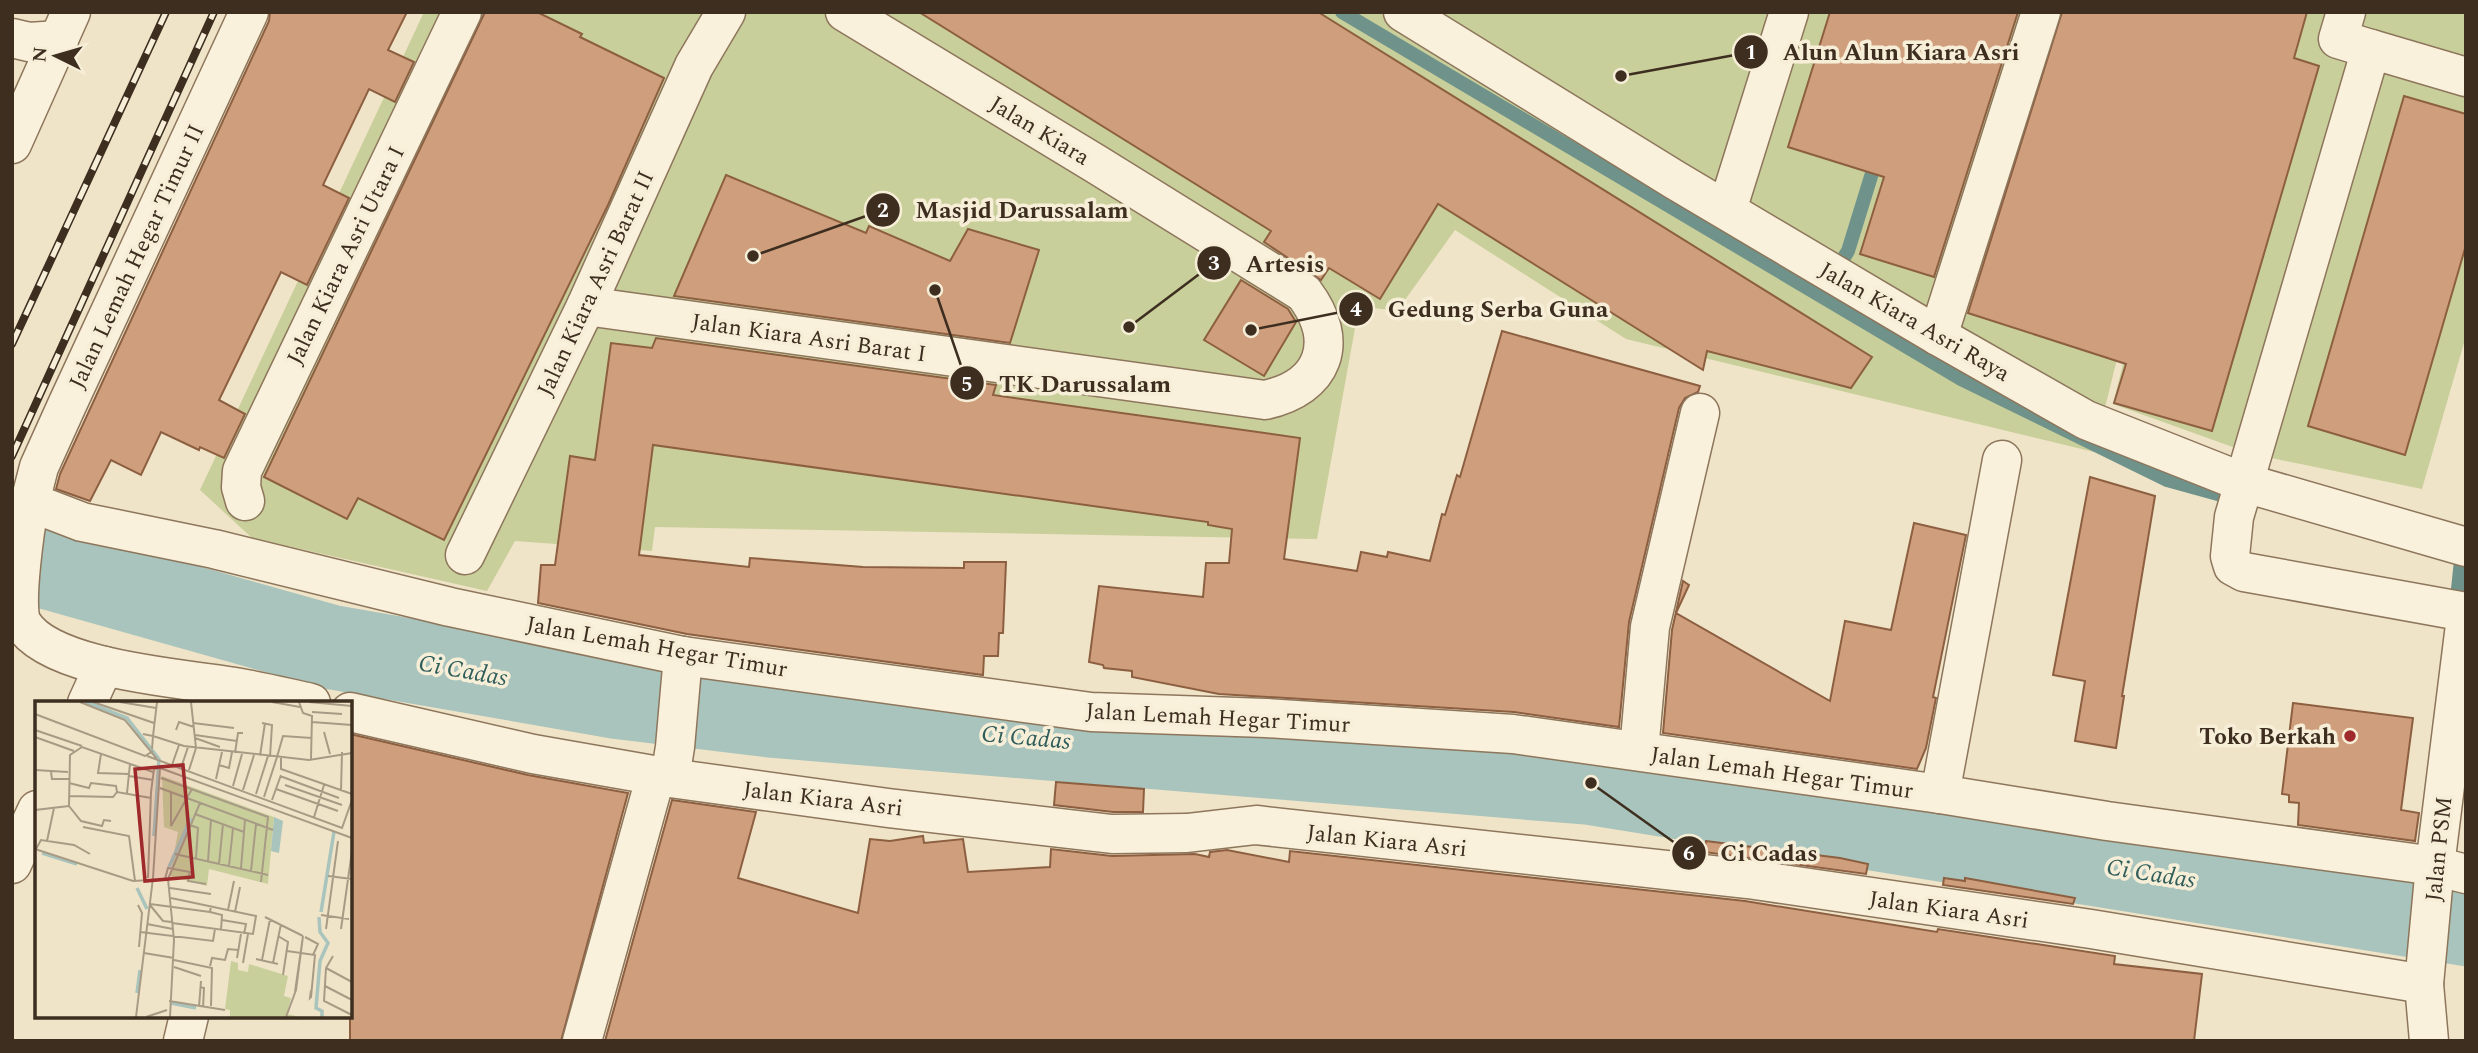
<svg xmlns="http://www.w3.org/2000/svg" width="2478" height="1053" font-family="Spectral,serif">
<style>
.green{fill:#c9cf9b}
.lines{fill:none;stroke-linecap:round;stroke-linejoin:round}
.stream{stroke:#6f938a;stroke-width:14}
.river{stroke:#a9c4bc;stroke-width:84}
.building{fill:#cf9f7d;stroke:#8d5f41;stroke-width:2}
.street-casing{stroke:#8d765c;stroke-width:41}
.street{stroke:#faf1dc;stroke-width:38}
.rail-casing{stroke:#3d2e20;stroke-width:8}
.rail{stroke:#f7eed8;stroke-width:5;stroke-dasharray:16;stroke-linecap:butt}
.poi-dot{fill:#9e2a2b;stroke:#f7eed8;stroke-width:2.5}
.labels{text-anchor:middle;stroke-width:7;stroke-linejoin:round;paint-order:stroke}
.street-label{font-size:23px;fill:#3d2e20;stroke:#f7eed8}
.poi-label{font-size:23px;font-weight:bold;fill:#3d2e20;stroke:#f7eed8;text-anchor:end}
.water-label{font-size:24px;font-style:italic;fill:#2f5d5a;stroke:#f7eed8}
.inset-river{fill:none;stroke:#a9c4bc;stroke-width:3.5}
.inset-road{fill:none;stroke:#a89b85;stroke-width:2}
.view{fill:#9e2a2b;fill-opacity:0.15;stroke:#9e2a2b;stroke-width:3.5}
.inset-edge{fill:none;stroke:#3d2e20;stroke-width:3.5}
.leader{fill:none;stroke:#3d2e20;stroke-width:2.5}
.callout-dot{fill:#3d2e20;stroke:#f7eed8;stroke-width:2.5}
.mark-label{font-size:21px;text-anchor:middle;font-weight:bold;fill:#fff}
.callout-label{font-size:24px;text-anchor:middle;font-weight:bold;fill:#3d2e20;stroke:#f7eed8;stroke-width:7;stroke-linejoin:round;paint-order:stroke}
</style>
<rect width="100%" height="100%" fill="#f0e4c8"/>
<!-- green -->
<g class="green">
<polygon points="424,12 2203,12 2094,452 1626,339 1455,230 1397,311 1359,306 1317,539 655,527 652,551 515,541 487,591 252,538 200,490"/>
<polygon points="2211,12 2466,12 2466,336 2422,489 2252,454 2113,404"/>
</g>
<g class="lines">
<!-- stream -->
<g class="stream">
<polyline points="1342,12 1961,379 2167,480 2236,499"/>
<polyline points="1843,259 1848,251 1877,157"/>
<polyline points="2458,589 2462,551"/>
</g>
<!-- river -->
<polyline class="river" points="12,557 331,647 618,697 774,716 1591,783 2466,924"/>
</g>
<!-- building -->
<g class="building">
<polygon points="270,12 407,12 388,50 414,62 395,102 369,89 323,185 349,198 307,285 281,272 219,400 245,414 224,458 200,447 199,450 161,432 141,475 111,460 90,501 56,489 60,474 269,21"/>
<polygon points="485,12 537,12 582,34 580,37 664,78 608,205 444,540 358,498 347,519 264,477"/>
<polygon points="919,12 1318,12 1872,357 1851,388 1707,351 1703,370 1438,204 1380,299 1329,268 1321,280 1264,242 1271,231"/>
<polygon points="1830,12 2018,12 1934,277 1860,254 1884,177 1788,147"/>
<polygon points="2062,12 2307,12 2294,58 2319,66 2212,431 2114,403 2126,364 1968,313"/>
<polygon points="2404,96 2466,114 2466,245 2405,455 2308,426"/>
<polygon points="726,175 866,233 869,226 950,261 968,229 1039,250 1010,343 674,296"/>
<polygon points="1241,280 1288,309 1296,322 1264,376 1204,340"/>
<polygon points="1502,331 1700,386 1698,392 1685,398 1679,408 1629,622 1619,727 1514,712 1219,694 1132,677 1132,671 1104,668 1103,665 1089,662 1099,586 1203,597 1206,563 1229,563 1232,529 1208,525 1208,522 653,445 639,555 749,567 750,558 863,567 964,568 964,562 1006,562 1003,633 999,633 998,656 984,656 983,675 687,634 538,603 541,565 555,565 570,456 595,460 611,343 652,348 656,338 996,385 993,395 1300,438 1284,559 1357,571 1361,552 1387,557 1388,552 1430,561 1442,514 1445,515 1457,475 1460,477"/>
<polygon points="2090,477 2155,496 2122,696 2124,696 2116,748 2075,741 2085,681 2053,675"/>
<polygon points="1914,523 1966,535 1933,697 1936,698 1926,748 1917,769 1663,733 1672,630 1683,581 1689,585 1676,613 1830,701 1845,621 1891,630"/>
<polygon points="2293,703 2413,718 2401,810 2419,813 2415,841 2298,825 2299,803 2289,802 2289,795 2282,794"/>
<polygon points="350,734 528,775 628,793 561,1041 350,1041"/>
<polygon points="1056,782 1144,789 1143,812 1113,812 1054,805"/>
<polygon points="672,800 756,812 738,878 858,913 870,839 890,841 923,836 924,843 963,839 968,872 1050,867 1051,849 1112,856 1195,854 1209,857 1210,852 1227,850 1289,862 1290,851 1745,901 1937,932 1938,929 2115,956 2114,964 2202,974 2194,1041 605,1041"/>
<polygon points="1706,841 1840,858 1868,864 1866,874 1704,852"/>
<polygon points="1944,878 1965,881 1965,878 2075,898 2073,904 1943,885"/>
</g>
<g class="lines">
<!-- street casing -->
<g class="street-casing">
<g id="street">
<polyline points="1403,12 1675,180 1938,336 2086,420 2245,483 2466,547"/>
<polyline points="2346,12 2338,39 2371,49"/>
<polyline points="12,38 29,42 59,40"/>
<polyline points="2466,77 2371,49 2234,517 2230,556 2233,566 2244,572 2466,612"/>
<polyline points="12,144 71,12"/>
<polyline points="1727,210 1789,12"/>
<path d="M586,306L1265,400C1324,387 1341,342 1304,293L1096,164L845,12"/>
<polyline points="1938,336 2041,12"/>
<polyline points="245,501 241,487 242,471 462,12"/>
<polyline points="30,502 39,467 67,405 249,12"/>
<polyline points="465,555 586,306 694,66 726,12"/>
<polyline points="87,703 104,666"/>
<path d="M311,703C283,697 256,690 228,686C178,678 49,669 22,623C13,608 26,522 30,502L82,522L214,549L450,607L683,656L1091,712L1266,718L1513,734L1940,794L2107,821L2435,866L2466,874"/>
<polyline points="350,712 533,754 670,778 888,808 1112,834 1187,833 1256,825 1748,879 2091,929 2424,984"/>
<polyline points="1639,751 1650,627 1700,413"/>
<polyline points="670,778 675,747 683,656"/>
<polyline points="1940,794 2002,460"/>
<polyline points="12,864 37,810"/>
<polyline points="183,1041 189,1016"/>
<polyline points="582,1041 656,775"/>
<polyline points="2429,1041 2424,984 2435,866 2466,617"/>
</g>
</g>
<!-- street -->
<use href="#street" class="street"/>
<!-- rail casing -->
<g class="rail-casing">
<g id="rail">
<polyline points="12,344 166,12"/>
<polyline points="12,456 214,12"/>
</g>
</g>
<!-- rail -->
<use href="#rail" class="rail"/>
</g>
<!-- markers -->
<circle class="poi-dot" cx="2350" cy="736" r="7"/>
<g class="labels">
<!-- street labels -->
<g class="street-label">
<text transform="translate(1040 130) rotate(31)" y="8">Jalan Kiara</text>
<text transform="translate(345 255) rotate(-64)" y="8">Jalan Kiara Asri Utara I</text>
<text transform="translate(136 256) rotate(-65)" y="8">Jalan Lemah Hegar Timur II</text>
<text transform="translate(595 283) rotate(-65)" y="8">Jalan Kiara Asri Barat II</text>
<text transform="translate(1915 321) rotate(30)" y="8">Jalan Kiara Asri Raya</text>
<text transform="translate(809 337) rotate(8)" y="8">Jalan Kiara Asri Barat I</text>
<text transform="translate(657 646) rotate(10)" y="8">Jalan Lemah Hegar Timur</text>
<text transform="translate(1218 717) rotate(3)" y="8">Jalan Lemah Hegar Timur</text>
<text transform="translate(1782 772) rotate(8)" y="8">Jalan Lemah Hegar Timur</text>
<text transform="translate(823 798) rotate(7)" y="8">Jalan Kiara Asri</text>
<text transform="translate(1387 840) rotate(6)" y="8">Jalan Kiara Asri</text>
<text transform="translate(2438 849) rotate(-84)" y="8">Jalan PSM</text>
<text transform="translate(1949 909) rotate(8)" y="8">Jalan Kiara Asri</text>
</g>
<!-- poi labels -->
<g class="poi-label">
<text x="2336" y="744">Toko Berkah</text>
</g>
<!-- water labels -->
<g class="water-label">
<text transform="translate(463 670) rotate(10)" y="8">Ci Cadas</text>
<text transform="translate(1026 737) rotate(5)" y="8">Ci Cadas</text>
<text transform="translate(2151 873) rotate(9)" y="8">Ci Cadas</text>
</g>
</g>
<!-- overview -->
<g transform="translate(35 701)">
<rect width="317" height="317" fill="#f0e4c8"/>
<path d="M127,75L239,116L233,183L174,168L172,185L135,175L143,131L129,126ZM196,260L203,262V269L213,271L214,263L253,275L249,295L256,297L252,313L265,316H195V309L190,308Z" fill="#c9cf9b"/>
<path d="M239,116L248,120L244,152L236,150Z" fill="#a9c4bc"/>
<path class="inset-river" d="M51,1L92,17L124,58L119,135M7,152L42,163M134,166L156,117M102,187L112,208M286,211L299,131M284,216L285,231L293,242L285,260L281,307L287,310V316M102,292L105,269M136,302L161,307"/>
<path class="inset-road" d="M45,1L90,19L122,58M58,1L119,22M85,1L121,7M122,1L118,35L149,45L274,59L317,52M156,1L161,47M237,1L265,6M264,1L268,12L277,15L276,58M274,1L317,5M277,11L307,13M0,13L110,55L118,50M277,21L317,24M158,22L199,27M227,22L237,24L235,56M0,29L47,45M141,29L144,21L159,26M289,31L295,53M108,33L118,35L117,48M160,34L202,40M0,36L39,50M160,37L185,46M200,52L203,32H208M66,53L63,72L94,73M112,55L307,127L317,99M225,55L230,22M242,56L248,35L277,37M246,57V68L317,93M137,64L144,44M184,64L194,67L197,51M125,67L317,137M146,67L153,46M0,69L33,71M154,69L161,47M16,71L17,78H34M94,75L118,79M245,75L304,97M126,77L233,116L226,181M181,78L187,51M34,82L54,87L56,82L81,85L82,91M250,84L307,104M198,85L207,53M125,87L238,129M241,88L303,110M208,89L219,54M306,90L307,51M92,92L95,63M221,93L233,55M34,95L78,96L82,91L116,97M229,96L242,56M237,99L246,74M0,109L34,105M160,113L209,131M279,116L289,84M76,120L69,119L67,125L46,120L34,105L35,54L47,46L118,71M155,124L163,127L161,157M136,125L157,88M136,125V92M48,126L94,135L100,180M12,140L19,107M0,148L98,180L133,178M1,148L6,139L39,144L55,153M140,153L233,174M173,160L176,119M184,163L188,123M194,165L198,127M206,167L210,119M216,170L221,123M293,175L317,178M130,178L133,167L155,171L153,180L171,183M135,187L176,193M136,197L221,215L218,233L137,222M115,203L175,211M103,204L107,212L104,246M115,204L128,220L137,221M176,205L175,211L187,214L186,229M193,209L199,180M200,211L205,186M286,214L314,218M230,216L268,235M187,219L211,223L209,233M112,223L138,228M291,228L303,140M306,228L317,150M105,231L178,240L180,228M243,235L253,241L248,274M270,236L283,243L278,254M252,250L280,254L276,296L275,297L276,289M109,252L139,257M298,255L291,267L289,300L317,314M202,257L206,233M221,258L243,263M139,259L177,267L176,305M227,259L235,218M208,262L213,233M238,262L246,223M175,265L177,257L190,259L193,248L203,249M139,266L166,275M291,267L317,281M290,285L317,299M165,286L169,287L168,307M134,300L190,309M164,306L166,280M101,316L118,177L125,67L119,68L116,91L113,177M111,316L132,309M135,316L139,239L133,178L165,102M251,316L261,289L268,235L260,291"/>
<path class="view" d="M148,64L158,176L110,180L100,68Z"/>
<rect width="317" height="317" class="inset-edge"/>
</g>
<!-- callouts -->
<path class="leader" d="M1621 76L1751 52M753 256L883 210M1129 327L1214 263M1251 330L1356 309M935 290L967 383M1591 783L1689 853"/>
<g class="callout-dot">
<circle cx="1621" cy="76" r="7"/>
<circle cx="753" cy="256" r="7"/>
<circle cx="1129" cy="327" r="7"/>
<circle cx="1251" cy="330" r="7"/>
<circle cx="935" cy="290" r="7"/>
<circle cx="1591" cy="783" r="7"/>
<circle cx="1751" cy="52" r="18"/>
<circle cx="883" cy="210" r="18"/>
<circle cx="1214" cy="263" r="18"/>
<circle cx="1356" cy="309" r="18"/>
<circle cx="967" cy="383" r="18"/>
<circle cx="1689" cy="853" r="18"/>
</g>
<g class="mark-label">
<text x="1751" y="59">1</text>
<text x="883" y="217">2</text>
<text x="1214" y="270">3</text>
<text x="1356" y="316">4</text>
<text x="967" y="391">5</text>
<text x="1689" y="860">6</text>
</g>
<g class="callout-label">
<text x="1901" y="60">Alun Alun Kiara Asri</text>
<text x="1022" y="218">Masjid Darussalam</text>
<text x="1285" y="272">Artesis</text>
<text x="1498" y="317">Gedung Serba Guna</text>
<text x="1085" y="392">TK Darussalam</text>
<text x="1769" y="861">Ci Cadas</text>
</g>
<!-- border -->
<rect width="2478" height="1053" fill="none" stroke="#3d2e20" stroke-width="28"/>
<!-- north arrow -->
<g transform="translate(56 56) rotate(275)" stroke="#f7eed8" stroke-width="5" paint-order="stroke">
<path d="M0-5L12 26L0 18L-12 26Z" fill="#3d2e20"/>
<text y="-10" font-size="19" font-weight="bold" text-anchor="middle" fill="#3d2e20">N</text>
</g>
</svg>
